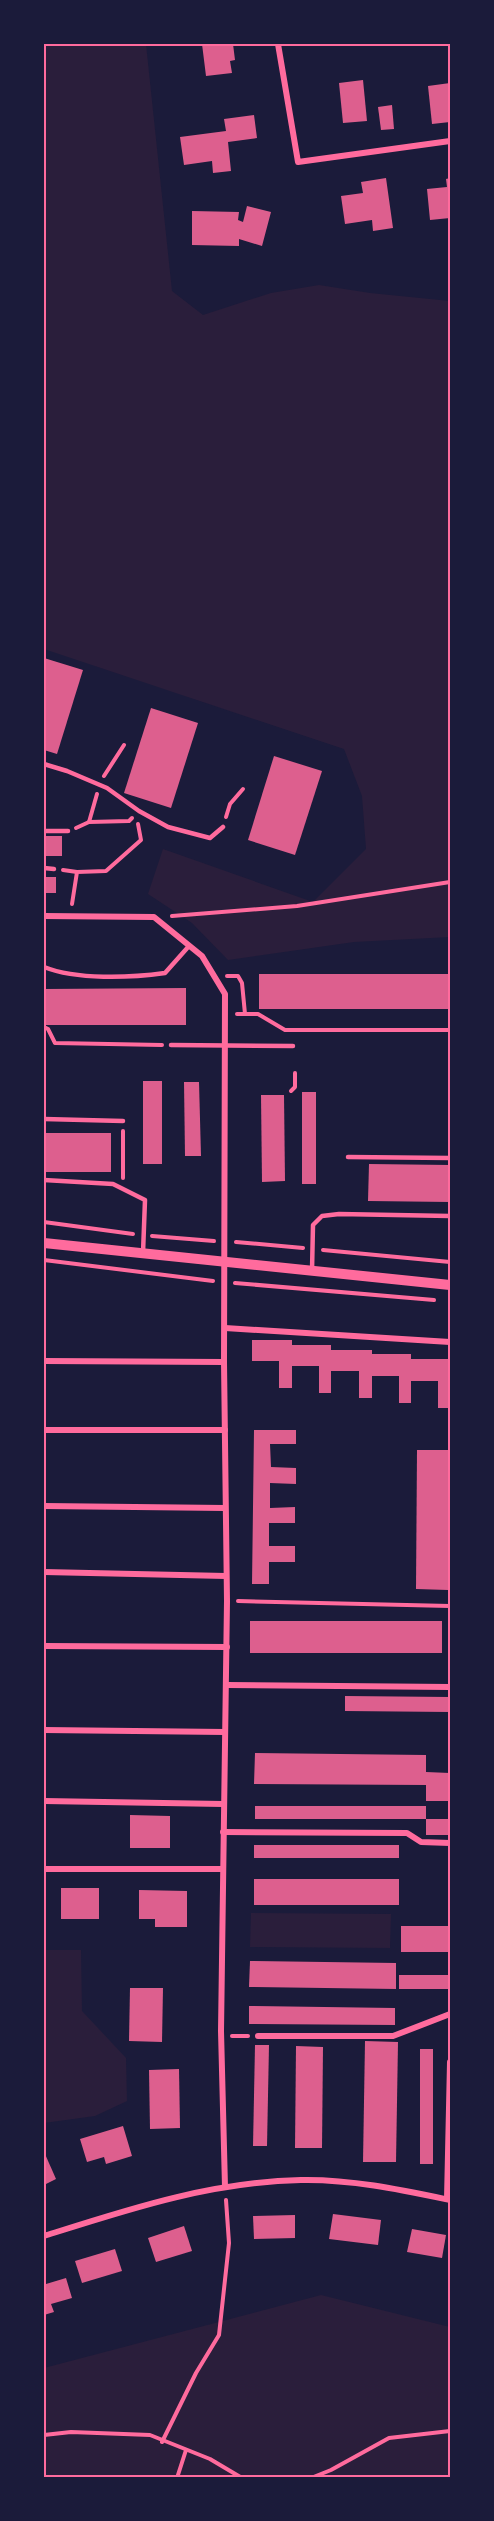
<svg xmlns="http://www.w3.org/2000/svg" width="494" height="2521" font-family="Poppins,sans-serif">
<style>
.green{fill:#2a1e3b}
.building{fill:#dd5f8e}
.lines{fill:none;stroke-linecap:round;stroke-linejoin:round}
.path{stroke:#ff6b9d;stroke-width:4}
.service{stroke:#ff6b9d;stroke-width:4.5}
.minor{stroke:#ff6b9d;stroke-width:6}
.tertiary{stroke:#ff6b9d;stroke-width:10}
.neatline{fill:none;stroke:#ff6b9d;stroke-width:2}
</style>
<rect width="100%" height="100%" fill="#1b1b3a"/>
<!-- green -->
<g class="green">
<polygon points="44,44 146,44 172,291 203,315 271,293 319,285 370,293 450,301 450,937 354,942 228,960 192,923 148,894 163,849 313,902 366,849 362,796 344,749 44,649"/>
<polygon points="251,1913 391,1914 390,1948 250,1947"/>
<polygon points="44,1950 81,1950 82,2011 126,2058 127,2101 95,2116 44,2123"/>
<polygon points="321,2295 450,2327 450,2477 44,2478 44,2368"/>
</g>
<!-- building -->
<g class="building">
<polygon points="202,44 233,44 235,60 230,61 232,73 206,76"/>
<polygon points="363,80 367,121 343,123 339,83"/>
<polygon points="450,83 450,122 432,124 428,86"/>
<polygon points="392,105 394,129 381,130 378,107"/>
<polygon points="254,115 257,138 228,142 231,171 213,173 212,161 184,165 180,137 226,131 224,119"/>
<polygon points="386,178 393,228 373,231 372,220 345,224 341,196 363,193 361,182"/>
<polygon points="450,178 450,218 430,220 427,189 447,187 446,179"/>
<polygon points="247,206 271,212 262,246 239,239 239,246 192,245 192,211 239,212 238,220 243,222"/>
<polygon points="44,658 83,670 57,754 44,750"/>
<polygon points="151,708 198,723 171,808 124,793"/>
<polygon points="274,756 322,771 295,855 248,840"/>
<rect x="44" y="836" width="18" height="20"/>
<rect x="44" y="877" width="12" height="16"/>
<polygon points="259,974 450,974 449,1009 259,1009"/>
<polygon points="186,988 186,1025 44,1025 44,989"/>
<rect x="143" y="1081" width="19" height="83"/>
<polygon points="184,1082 199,1082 201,1156 185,1156"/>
<rect x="302" y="1092" width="14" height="92"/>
<polygon points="261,1095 284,1095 285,1181 262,1182"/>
<rect x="44" y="1133" width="67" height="39"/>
<polygon points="369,1164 450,1165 450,1202 368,1201"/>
<polygon points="252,1340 292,1340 292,1345 331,1345 331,1350 372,1350 372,1354 411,1354 411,1359 450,1359 450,1408 438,1408 438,1381 411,1381 411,1403 399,1403 399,1376 372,1376 372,1398 359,1398 359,1371 331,1371 331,1393 319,1393 319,1366 292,1366 292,1388 279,1388 279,1361 252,1361"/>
<polygon points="254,1430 296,1430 296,1444 270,1444 271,1467 296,1468 296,1484 270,1483 270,1508 295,1507 295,1523 269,1523 269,1546 295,1546 295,1562 269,1562 269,1584 252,1584"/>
<polygon points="417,1450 449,1450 448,1590 416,1589"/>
<rect x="250" y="1621" width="192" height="32"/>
<polygon points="345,1696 450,1697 450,1712 345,1711"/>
<polygon points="255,1753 426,1755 426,1772 450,1773 450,1801 426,1801 426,1785 254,1784"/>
<rect x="255" y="1806" width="171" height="13"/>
<polygon points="130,1815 170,1816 170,1848 130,1848"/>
<rect x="426" y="1819" width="24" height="16"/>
<rect x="254" y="1845" width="145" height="13"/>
<rect x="254" y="1879" width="145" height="26"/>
<rect x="61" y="1888" width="38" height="31"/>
<polygon points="139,1890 187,1891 187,1927 155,1927 155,1919 139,1919"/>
<rect x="401" y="1926" width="49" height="26"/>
<polygon points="250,1961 396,1963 396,1989 249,1987"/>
<rect x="399" y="1975" width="51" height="14"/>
<polygon points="130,1988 163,1988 162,2042 129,2041"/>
<polygon points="249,2006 395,2008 395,2025 249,2024"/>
<polygon points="365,2041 398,2042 396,2162 363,2162"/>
<polygon points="255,2045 269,2045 267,2146 253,2146"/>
<polygon points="296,2046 323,2047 322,2148 295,2148"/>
<rect x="420" y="2049" width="13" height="115"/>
<polygon points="179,2069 180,2128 150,2129 149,2070"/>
<polygon points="123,2126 132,2156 106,2164 104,2157 87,2162 80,2139"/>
<polygon points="45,2154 56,2179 44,2185 44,2155"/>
<polygon points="333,2214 381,2220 378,2245 329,2239"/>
<polygon points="295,2215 295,2238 254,2239 253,2216"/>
<polygon points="184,2226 192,2251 156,2262 148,2238"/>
<polygon points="412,2229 446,2235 442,2258 407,2252"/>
<polygon points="115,2249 122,2271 82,2283 75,2261"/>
<polygon points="66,2278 72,2298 51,2304 54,2312 44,2315 44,2280 46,2284"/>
</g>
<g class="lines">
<!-- path -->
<g class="path">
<polyline points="104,776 124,745"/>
<polyline points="226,817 230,804 243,789"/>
<polyline points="89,822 97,794"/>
<polyline points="76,828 89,822 129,821 132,818"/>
<polyline points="63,870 77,872"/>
<polyline points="72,904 77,872 106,871 141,840 138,824"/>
<polyline points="172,916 297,906 450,882"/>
<polyline points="227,976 238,976 242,983 245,1014"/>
<polyline points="237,1014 258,1014 285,1030 450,1030"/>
<polyline points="44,1027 48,1029 55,1043 162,1045"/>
<polyline points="291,1091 295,1087 295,1073"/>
<polyline points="123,1178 123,1131"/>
<polyline points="44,1222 133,1234"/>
<polyline points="152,1236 214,1241"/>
<polyline points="236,1242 303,1248"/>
<polyline points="323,1250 450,1262"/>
<polyline points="44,1260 213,1281"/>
<polyline points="235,1283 434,1300"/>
<polyline points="238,1601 450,1606"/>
<polyline points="232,2036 248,2036"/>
<polyline points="44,2435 71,2432 150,2435 210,2459 242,2478"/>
<polyline points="162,2442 196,2373 219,2335 229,2243 226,2200"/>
<polyline points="177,2478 186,2450"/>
<polyline points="311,2478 331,2470 389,2438 450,2431"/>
</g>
<!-- service -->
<g class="service">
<polyline points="44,764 67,771 107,788 139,811 168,827 210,838 223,827"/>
<polyline points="44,831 68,831"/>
<polyline points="44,868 54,869"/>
<path d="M44,967C77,980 129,978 165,973L189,946"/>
<polyline points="171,1045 293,1046"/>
<polyline points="44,1119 123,1121"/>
<polyline points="348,1157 450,1158"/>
<polyline points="44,1180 113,1184 145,1200 143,1253"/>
<polyline points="312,1271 313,1225 322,1216 339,1214 450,1216"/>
</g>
<!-- minor -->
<g class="minor">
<polyline points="278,44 298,162 450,141"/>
<polyline points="44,916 154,917 202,956 225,994 224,1362 227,1601 221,2031 225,2187"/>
<polyline points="225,1328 450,1342"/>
<polyline points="44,1361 224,1362"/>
<polyline points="44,1430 225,1430"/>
<polyline points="44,1506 225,1508"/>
<polyline points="44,1572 226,1576"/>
<polyline points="44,1646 227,1647"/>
<polyline points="227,1685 450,1687"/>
<polyline points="44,1730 225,1732"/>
<polyline points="44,1801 223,1804"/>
<polyline points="223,1832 407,1833 421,1842 450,1843"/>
<polyline points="44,1869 223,1869"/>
<polyline points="258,2036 393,2036 450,2014"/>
<polyline points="447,2199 450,2062"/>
<path d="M44,2236C129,2209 210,2182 301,2180C351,2179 402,2190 450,2200"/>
</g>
<!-- tertiary -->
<polyline class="tertiary" points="44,1243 450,1285"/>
</g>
<!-- border -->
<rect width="494" height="2521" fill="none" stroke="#1b1b3a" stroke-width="90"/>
<rect x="45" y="45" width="404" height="2431" class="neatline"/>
</svg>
